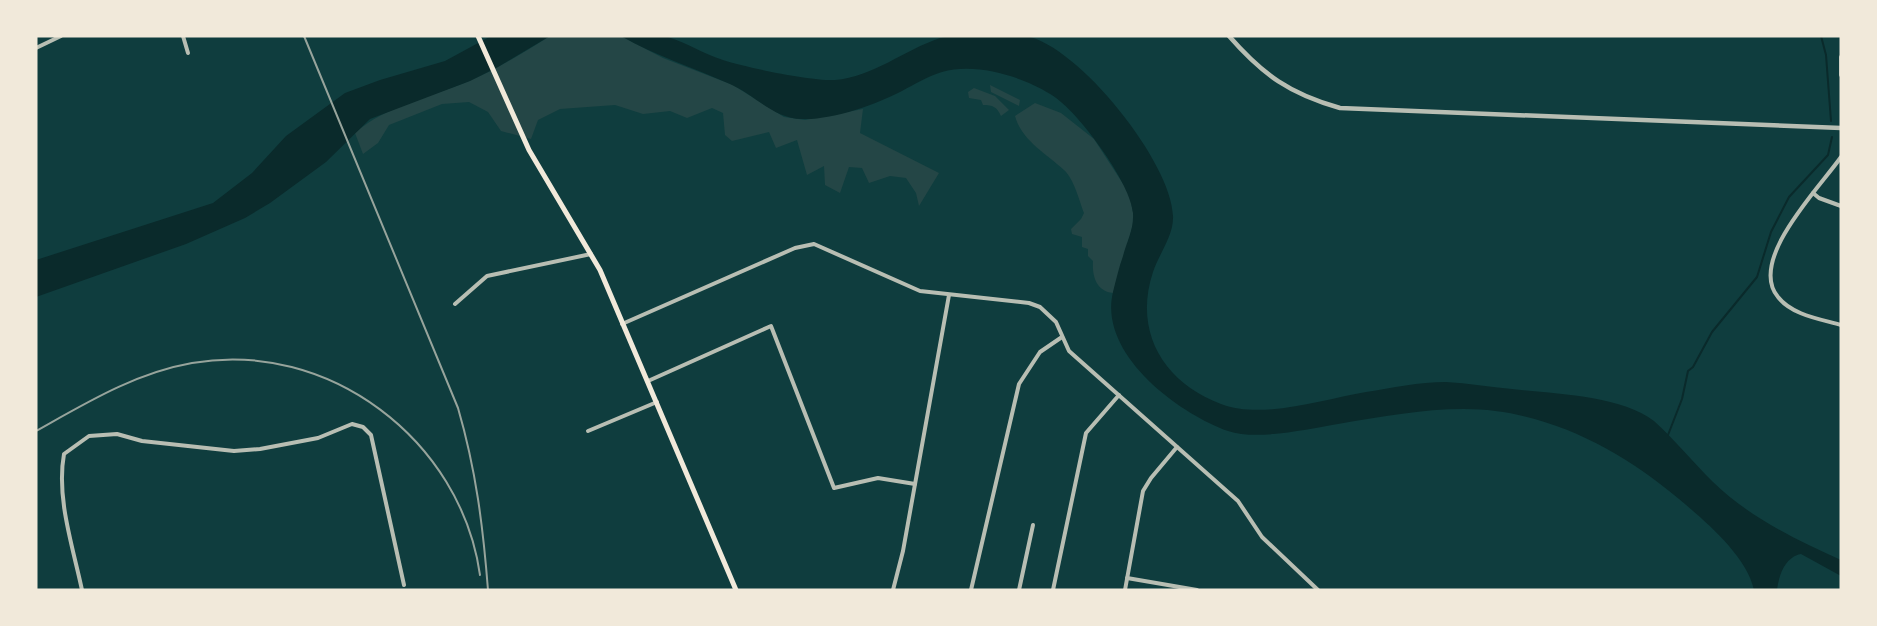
<svg xmlns="http://www.w3.org/2000/svg" width="1877" height="626" font-family="'PT Sans',sans-serif">
<style>
.green{fill:#244646}
.water{fill:#0a2a2b}
.lines{fill:none;stroke-linecap:round;stroke-linejoin:round}
.stream{stroke:#0a2a2b;stroke-width:2}
.minor{stroke:#b8beb3;stroke-width:4}
.tertiary{stroke:#b8beb3;stroke-width:4.5}
.secondary{stroke:#f1e9da;stroke-width:5}
.rail{stroke:#97a49c;stroke-width:2}
</style>
<rect width="100%" height="100%" fill="#0f3d3e"/>
<!-- green -->
<g class="green">
<path d="M550,36H621L663,58L733,85L784,117L805,120L863,109L860,133L939,173L919,206L916,193L906,178L890,176L869,183L862,168L849,167L840,193L825,185L824,166L807,175L797,140L776,148L769,132L732,141L725,135L723,113L712,108L687,118L670,111L643,114L615,105L560,109L538,120L531,139L501,131L488,112L469,102L442,104L389,125L378,143L363,154L355,133C385,106 431,97 469,81C498,69 524,52 550,36Z"/>
<polygon points="990,85 1020,100 1019,106 991,92"/>
<path d="M974,88L995,96L1009,110L1001,116C997,107 993,105 983,105L981,100L969,98L968,92Z"/>
<path d="M1035,103L1061,113L1094,139L1129,193L1133,212V225L1113,293C1096,291 1092,276 1093,261L1088,256V249L1082,247V237L1072,234L1071,229L1081,219L1084,213C1079,200 1074,179 1064,170C1046,153 1022,141 1015,116Z"/>
</g>
<!-- water -->
<g class="water">
<polygon points="491,36 550,36 498,67 470,81 370,119 326,162 270,203 245,218 186,244 36,297 36,260 213,203 252,173 286,136 345,93 380,80 445,61"/>
<path d="M621,36C635,36 654,33 668,37C687,43 704,54 723,60C748,68 810,81 835,80C873,77 904,50 940,38C951,34 1013,34 1026,36C1079,46 1172,163 1173,216C1174,235 1159,254 1153,272C1133,332 1164,383 1221,404C1263,420 1324,399 1366,392C1392,388 1419,382 1446,382C1468,383 1490,387 1512,389C1554,394 1620,395 1654,421C1675,440 1693,462 1713,482C1749,517 1796,540 1841,560V576L1801,554C1785,557 1779,575 1777,590H1754C1747,556 1705,521 1679,499C1619,448 1544,409 1464,409C1422,409 1379,417 1338,424C1307,429 1257,441 1228,431C1178,413 1098,354 1113,292C1116,280 1119,267 1123,256C1127,241 1134,229 1133,213C1131,184 1084,121 1061,102C1052,94 1040,88 1029,83C1004,72 969,64 942,72C928,76 915,84 902,91C875,105 833,120 802,119C774,119 755,95 730,84C694,68 656,56 621,36Z"/>
</g>
<g class="lines">
<!-- stream -->
<g class="stream">
<polyline points="1821,36 1826,55 1831,121"/>
<polyline points="1668,435 1682,399 1688,371 1693,367 1712,332 1757,277 1771,232 1789,197 1828,155 1832,137"/>
</g>
<!-- minor -->
<g class="minor">
<polyline points="183,36 188,53"/>
<polyline points="36,48 61,36"/>
<polyline points="1841,57 1841,75"/>
<path d="M1841,157C1821,186 1747,260 1778,297C1792,315 1820,319 1841,325"/>
<polyline points="1813,193 1819,198 1841,206"/>
<polyline points="455,304 487,276 591,254"/>
<polyline points="622,324 795,248 814,244 920,291 1029,303 1040,307 1056,322 1069,351 1238,501 1262,537 1318,590"/>
<polyline points="648,381 771,326 834,488 878,478 915,484"/>
<polyline points="588,431 657,402"/>
<polyline points="1127,578 1197,590"/>
<path d="M82,590C73,547 56,498 64,454L89,436L117,434L142,441L234,451L260,449L318,438L352,424L363,427L371,435L404,585"/>
<polyline points="893,590 903,551 949,295"/>
<polyline points="971,590 1019,384 1040,352 1062,337"/>
<polyline points="1019,590 1033,525"/>
<polyline points="1053,590 1086,433 1119,395"/>
<polyline points="1125,590 1143,491 1151,478 1177,447"/>
</g>
<!-- tertiary -->
<path class="tertiary" d="M1229,36C1263,75 1290,94 1340,108L1841,128"/>
<!-- secondary -->
<polyline class="secondary" points="478,36 529,150 600,270 736,590"/>
<!-- rail -->
<g class="rail">
<path d="M304,36L458,408C476,470 483,526 488,590"/>
<path d="M36,431C86,403 135,373 192,363C328,339 461,440 480,575"/>
</g>
</g>
<!-- border -->
<rect width="1877" height="626" fill="none" stroke="#f1e9da" stroke-width="75"/>
</svg>
